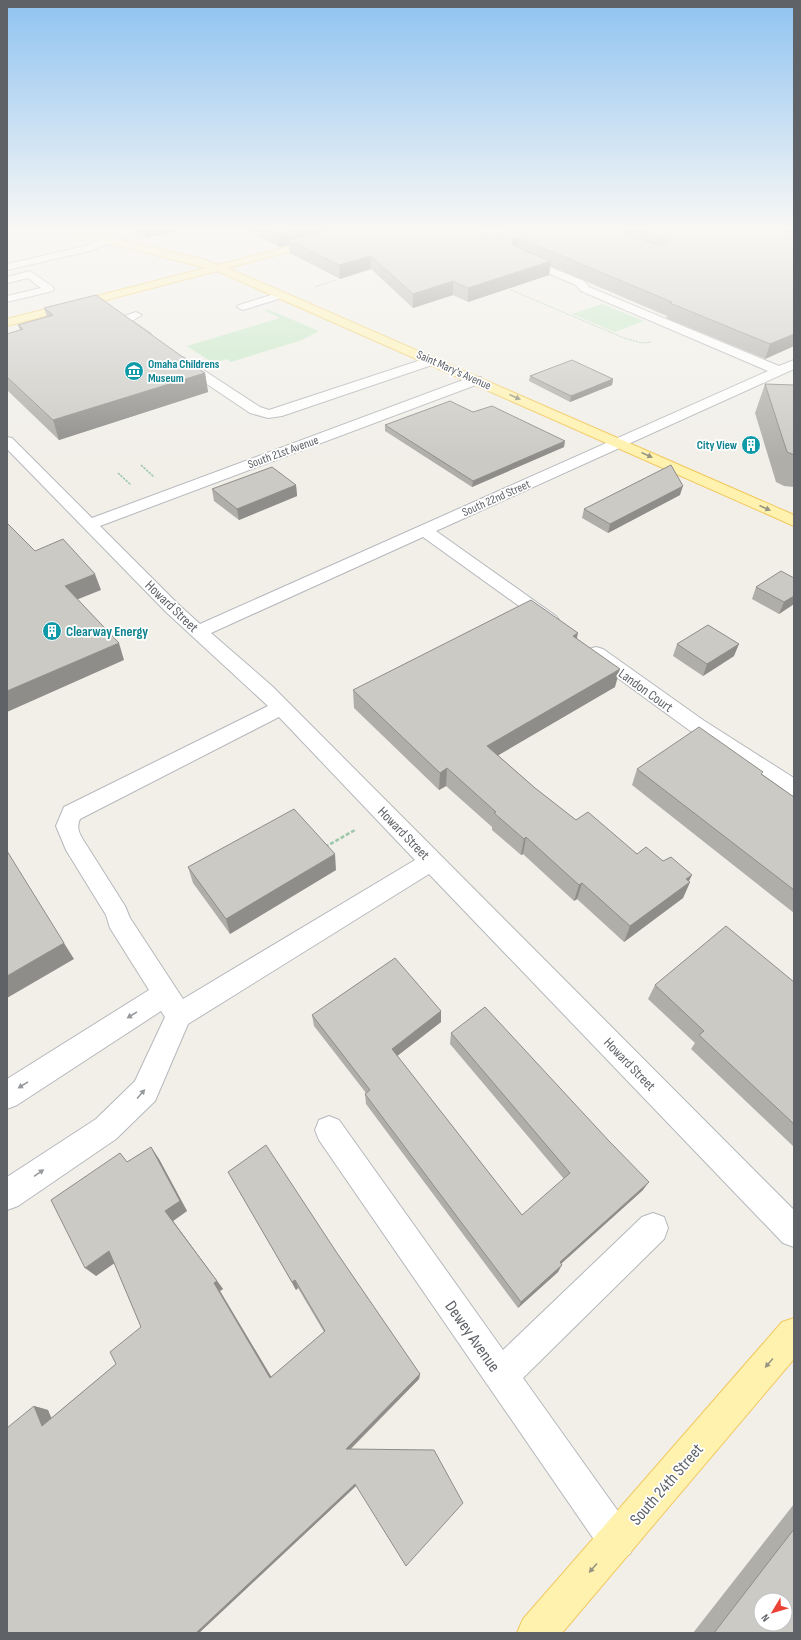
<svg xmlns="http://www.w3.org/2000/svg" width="801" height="1640" font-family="'Sofia Sans Condensed',sans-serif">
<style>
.green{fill:#c5e8c5}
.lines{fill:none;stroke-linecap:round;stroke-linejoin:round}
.minor-casing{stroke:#b5b8bc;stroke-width:2}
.major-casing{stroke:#f2c960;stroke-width:2}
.path-far2{stroke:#9cc7a9;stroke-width:1;stroke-dasharray:2 1;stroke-linecap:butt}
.path-far1{stroke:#9cc7a9;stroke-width:1.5;stroke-dasharray:2.5 1;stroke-linecap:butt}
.path{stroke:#9cc7a9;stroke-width:2.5;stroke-dasharray:4 2;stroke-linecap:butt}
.minor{fill:#fff;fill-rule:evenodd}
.major{fill:#fff2af;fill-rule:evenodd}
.wall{fill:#afaea9}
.shaded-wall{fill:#8f8d8a}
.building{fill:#cccac5;stroke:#8f8d8a;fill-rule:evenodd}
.oneway{fill:#979581}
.oneway2{fill:#979a9d}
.labels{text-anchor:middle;stroke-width:3.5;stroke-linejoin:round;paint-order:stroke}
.far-culture-label{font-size:12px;font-weight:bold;fill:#0d838f;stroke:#fff;text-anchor:start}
.far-street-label{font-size:12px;fill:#5f6368;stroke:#fff}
.street-label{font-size:14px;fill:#5f6368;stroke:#fff}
.culture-label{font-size:14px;font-weight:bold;fill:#0d838f;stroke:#fff;text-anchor:start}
.near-street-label{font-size:17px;fill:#5f6368;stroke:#fff}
</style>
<rect width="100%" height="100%" fill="#f1efe8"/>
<!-- green -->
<g class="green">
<polygon points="602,304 644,321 615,332 572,314"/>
<polygon points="267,309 319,331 302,340 231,362 227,359 213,363 187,346 280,318 265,311"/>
</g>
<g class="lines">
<!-- minor casing -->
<g class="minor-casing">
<g id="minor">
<polygon points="130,228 143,228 93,250 7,270 7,264 86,246"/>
<path d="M521,255L584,281L589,287L779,366L794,360V369L436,531L556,616L559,620L556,624L550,626L544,624L423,537L211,633L272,686L794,1210V1247L783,1243L429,874L188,1024L155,1101L116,1139L18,1206L7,1210V1177L96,1119L135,1081L165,1017L161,1011L17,1105L7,1109V1079L149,990L110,928L106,915L66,850L56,826L64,807L268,706L166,612L7,449V437L12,438L92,518L471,377H481L482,380L481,383L100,526L178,604L200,624L768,371L581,291L576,285L517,260L516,258L517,256ZM279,717L415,860L183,999L130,918L125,906L82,838C78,831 77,826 80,819Z"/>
<polygon points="30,271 53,287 54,289 53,291 7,302 7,296 41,288 28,278 7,283 7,277"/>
<polygon points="281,292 287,295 285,297 243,310 237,307 239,305"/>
<polygon points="136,312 142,315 132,321 150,333 152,336 150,339 142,339 120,322 125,316"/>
<polygon points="181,357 185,358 260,407 269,410 427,358 431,357 437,361 435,364 282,416 268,418 250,413 177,364 175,361 177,358"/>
<polygon points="596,647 603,649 703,720 794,778 794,796 786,794 689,730 589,657 587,653 589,649"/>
<polygon points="329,1116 339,1120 503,1350 642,1217 653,1213 664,1217 668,1228 664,1239 523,1378 630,1528 636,1541 630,1554 617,1560 604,1554 319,1140 315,1130 319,1120"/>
</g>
</g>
<!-- major casing -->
<g class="major-casing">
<g id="major">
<polygon points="55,228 72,228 202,259 218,265 358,228 374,228 372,230 228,268 794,515 794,526 217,271 7,326 7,319 206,268 57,230"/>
<polygon points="794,1318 794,1359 562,1633 517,1633 523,1619 782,1322"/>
</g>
</g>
<!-- path-far2 -->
<g class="path-far2">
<polyline points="513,228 518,230"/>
<polyline points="315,287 336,280"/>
<polyline points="511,290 624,338 642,343 651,342"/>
</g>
<!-- path-far1 -->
<g class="path-far1">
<polyline points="141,465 154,477"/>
<polyline points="118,473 131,485"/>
</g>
<!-- path -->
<polyline class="path" points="325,847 355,830"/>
<!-- minor -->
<use href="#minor" class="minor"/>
<!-- major -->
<use href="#major" class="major"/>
</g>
<!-- wall -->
<g class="wall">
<polygon points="136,228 189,228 147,238 137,232"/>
<polygon points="241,228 468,228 490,236 520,228 794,228 794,346 765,359 666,318 667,316 550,266 549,275 468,302 453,295 413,308 371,269 340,279 290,253 289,245 279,247"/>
<polygon points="44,308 205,373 208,392 59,440 7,390 7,334 20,330 18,325 47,317"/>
<polygon points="530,376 613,379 612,385 570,402 529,381"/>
<polygon points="765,384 794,385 794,487 784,486 776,482 755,413"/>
<polygon points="473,412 564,447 472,487 385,431 385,425"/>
<polygon points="296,485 297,496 239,520 214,501 212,489"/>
<polygon points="680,495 608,533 582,518 584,509"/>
<polygon points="794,578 794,604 779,614 752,599 756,587"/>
<polygon points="577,638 615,687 498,755 535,788 576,820 690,882 683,898 624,942 577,899 574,901 523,854 521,855 492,830 492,827 446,786 439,790 354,708 353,690"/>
<polygon points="677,644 734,656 703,676 673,656"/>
<polygon points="637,769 762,774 794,797 794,913 632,785"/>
<polygon points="188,867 336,870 230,934 193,883"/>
<polygon points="794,982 794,1147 691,1049 695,1043 648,999 655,985"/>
<polygon points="441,1011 441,1022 397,1056 522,1215 564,1179 450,1044 451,1033 643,1190 561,1264 558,1272 518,1308 366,1104 365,1094 366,1093 314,1026 312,1015"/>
<polygon points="151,1147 159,1159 187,1211 173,1221 223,1289 220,1291 271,1377 324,1332 298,1288 296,1290 234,1182 228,1172 337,1253 420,1374 419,1379 351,1449 356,1486 199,1633 7,1633 34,1406 48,1410 51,1418 116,1364 141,1327 114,1263 96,1276 127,1162"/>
<polygon points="794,1504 794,1633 693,1633"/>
</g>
<!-- shaded-wall -->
<g class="shaded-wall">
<polygon points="145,228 189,228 147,238"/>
<polygon points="301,228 352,228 289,240 289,245 279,247 278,234"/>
<polygon points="519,238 518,252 512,243 513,240"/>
<polygon points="371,256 371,269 340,279 339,265"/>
<polygon points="551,261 549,275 468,302 468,288"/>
<polygon points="453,281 453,295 413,308 413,294"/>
<polygon points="794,334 794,346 765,359 770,344"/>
<polygon points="205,373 208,392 59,440 53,420"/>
<polygon points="613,379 612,385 570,402 571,396"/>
<polygon points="565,441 564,447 472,487 473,481"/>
<polygon points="296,485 297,496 239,520 237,509"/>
<polygon points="683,486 680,495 608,533 610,524"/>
<polygon points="95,574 101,590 71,602 65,586"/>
<polygon points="794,596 794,604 779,614 784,602"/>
<polygon points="578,633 574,651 573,636"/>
<polygon points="119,643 124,660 7,712 7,691"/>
<polygon points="739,644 734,656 703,676 707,664"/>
<polygon points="620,669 615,687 485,763 487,746"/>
<polygon points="447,768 446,786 439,790 440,773"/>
<polygon points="526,837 523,854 521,855 524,839"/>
<polygon points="335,854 336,870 230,934 226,919"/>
<polygon points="692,875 687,885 690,882 683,898 624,942 630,926 686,879"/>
<polygon points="582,883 577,899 574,901 579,885"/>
<polygon points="64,943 74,959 7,998 7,976"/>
<polygon points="441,1011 441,1022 392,1060 392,1049"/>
<polygon points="151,1147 159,1159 187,1211 173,1221 223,1289 220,1291 275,1383 270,1378 165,1211"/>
<polygon points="649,1182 643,1190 555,1269 560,1262"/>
<polygon points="109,1251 119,1260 96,1276 85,1268"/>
<polygon points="562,1265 558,1272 518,1308 521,1302"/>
<polygon points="295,1280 298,1288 296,1290 292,1282"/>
<polygon points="420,1374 419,1379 348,1451 346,1449"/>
<polygon points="34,1406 48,1410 56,1429 42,1426"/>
<polygon points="355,1484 357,1485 199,1633 196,1633"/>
</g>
<!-- building -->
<g class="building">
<polygon points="265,228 301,228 278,234"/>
<polygon points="335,228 468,228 490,236 520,228 613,228 656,245 665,245 667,242 666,239 636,228 775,228 794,234 794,334 770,344 670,303 672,302 519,238 513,240 512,243 514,246 551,261 468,288 453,281 413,294 371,256 339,265 289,240"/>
<polygon points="96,295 205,373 53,420 7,377 7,334 23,329 18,325 53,315 44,308"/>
<polygon points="572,360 613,379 571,396 530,376"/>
<polygon points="765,384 794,385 794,455 787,452"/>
<polygon points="450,401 473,412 492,406 565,441 473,481 385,425"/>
<polygon points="671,465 683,486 610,524 584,509"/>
<polygon points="272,467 296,485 237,509 212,489"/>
<polygon points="7,523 35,551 63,539 95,574 65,586 119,643 7,691"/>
<polygon points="781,571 794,578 794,596 784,602 756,587"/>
<polygon points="531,600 578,633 573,636 620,669 487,746 535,788 576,820 588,812 637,854 646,847 663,861 671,857 692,875 686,879 690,882 630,926 582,883 579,885 526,837 524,839 494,813 496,812 447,768 440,773 353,690"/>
<polygon points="708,625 739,644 707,664 677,644"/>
<polygon points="699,727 763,772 761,774 794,797 794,890 637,769"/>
<polygon points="294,809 335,854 226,919 188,867"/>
<polygon points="7,851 64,943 7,976"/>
<polygon points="726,926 794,982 794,1124 699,1035 704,1031 655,985"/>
<polygon points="395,958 441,1011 392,1049 522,1215 570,1173 451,1033 485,1007 609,1141 649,1182 560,1262 562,1265 521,1302 365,1094 370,1090 312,1015"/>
<polygon points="266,1145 337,1253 420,1374 346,1449 434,1450 463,1503 406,1566 355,1484 196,1633 7,1633 7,1428 34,1406 42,1426 116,1364 110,1352 141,1327 109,1251 85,1268 51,1200 120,1153 127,1162 151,1147 180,1201 165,1211 217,1281 214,1283 270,1378 325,1331 295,1280 292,1282 228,1172"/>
<path d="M794,1529V1633H714ZM761,1600H785V1624H761Z"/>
</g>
<!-- one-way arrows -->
<defs><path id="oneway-solid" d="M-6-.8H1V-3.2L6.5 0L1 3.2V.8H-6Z"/></defs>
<g class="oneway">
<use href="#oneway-solid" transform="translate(515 397) rotate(24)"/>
<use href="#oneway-solid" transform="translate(647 455) rotate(24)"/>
<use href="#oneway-solid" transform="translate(765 508) rotate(24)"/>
<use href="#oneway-solid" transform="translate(769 1363) rotate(131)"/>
<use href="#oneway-solid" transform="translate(593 1568) rotate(131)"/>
</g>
<g class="oneway2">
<use href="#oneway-solid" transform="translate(132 1015) rotate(148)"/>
<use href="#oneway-solid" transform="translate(23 1085) rotate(148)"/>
<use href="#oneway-solid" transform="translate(141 1094) rotate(-49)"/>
<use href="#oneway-solid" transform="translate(39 1173) rotate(-34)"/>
</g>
<!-- sky -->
<linearGradient id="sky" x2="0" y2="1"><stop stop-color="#8fc3f1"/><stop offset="0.5" stop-color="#f9f8f5"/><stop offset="1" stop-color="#f9f8f5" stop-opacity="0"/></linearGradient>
<rect width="801" height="458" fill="url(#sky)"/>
<!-- icons -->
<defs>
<g id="museum-disc" transform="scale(1)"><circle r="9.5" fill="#0f9aa8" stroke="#fff"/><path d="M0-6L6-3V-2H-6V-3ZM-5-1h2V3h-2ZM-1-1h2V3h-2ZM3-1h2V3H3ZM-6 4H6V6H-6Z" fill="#fff"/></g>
<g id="building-disc" transform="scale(1)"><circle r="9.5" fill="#0f9aa8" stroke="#fff"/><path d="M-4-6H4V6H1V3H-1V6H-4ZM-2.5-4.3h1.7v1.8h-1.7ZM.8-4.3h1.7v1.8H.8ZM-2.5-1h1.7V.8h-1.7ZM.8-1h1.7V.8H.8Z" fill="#fff"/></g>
</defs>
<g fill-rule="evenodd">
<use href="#museum-disc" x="134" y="371"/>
<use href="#building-disc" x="751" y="445"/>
<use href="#building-disc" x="52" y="631"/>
</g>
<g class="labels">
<!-- far-culture labels -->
<g class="far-culture-label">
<text x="148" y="368">Omaha Childrens<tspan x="148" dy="14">Museum</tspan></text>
<text x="737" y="449" text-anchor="end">City View</text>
</g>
<!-- far-street labels -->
<g class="far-street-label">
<text transform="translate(454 370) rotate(24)" y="4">Saint Mary's Avenue</text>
<text transform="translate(283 452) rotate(-20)" y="4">South 21st Avenue</text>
<text transform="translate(496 498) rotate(-24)" y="4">South 22nd Street</text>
</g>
<!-- street labels -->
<g class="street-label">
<text transform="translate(172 606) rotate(44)" y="5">Howard Street</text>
<text transform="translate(646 690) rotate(36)" y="5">Landon Court</text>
<text transform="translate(404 833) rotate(46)" y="5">Howard Street</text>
<text transform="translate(630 1064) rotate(46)" y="5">Howard Street</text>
</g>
<!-- culture labels -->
<g class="culture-label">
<text x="66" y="636">Clearway Energy</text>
</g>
<!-- near-street labels -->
<g class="near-street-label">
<text transform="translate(473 1336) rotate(55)" y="6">Dewey Avenue</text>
<text transform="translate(666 1484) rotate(-49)" y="6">South 24th Street</text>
</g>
</g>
<!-- border -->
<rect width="801" height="1640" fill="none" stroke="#5f6368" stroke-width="16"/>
<!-- north arrow -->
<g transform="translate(773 1612) rotate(232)"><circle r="19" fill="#ffffff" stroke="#bfc1c3"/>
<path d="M0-3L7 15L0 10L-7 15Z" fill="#ea4335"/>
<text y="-6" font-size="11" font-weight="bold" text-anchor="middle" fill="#5f6368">N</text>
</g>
</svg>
